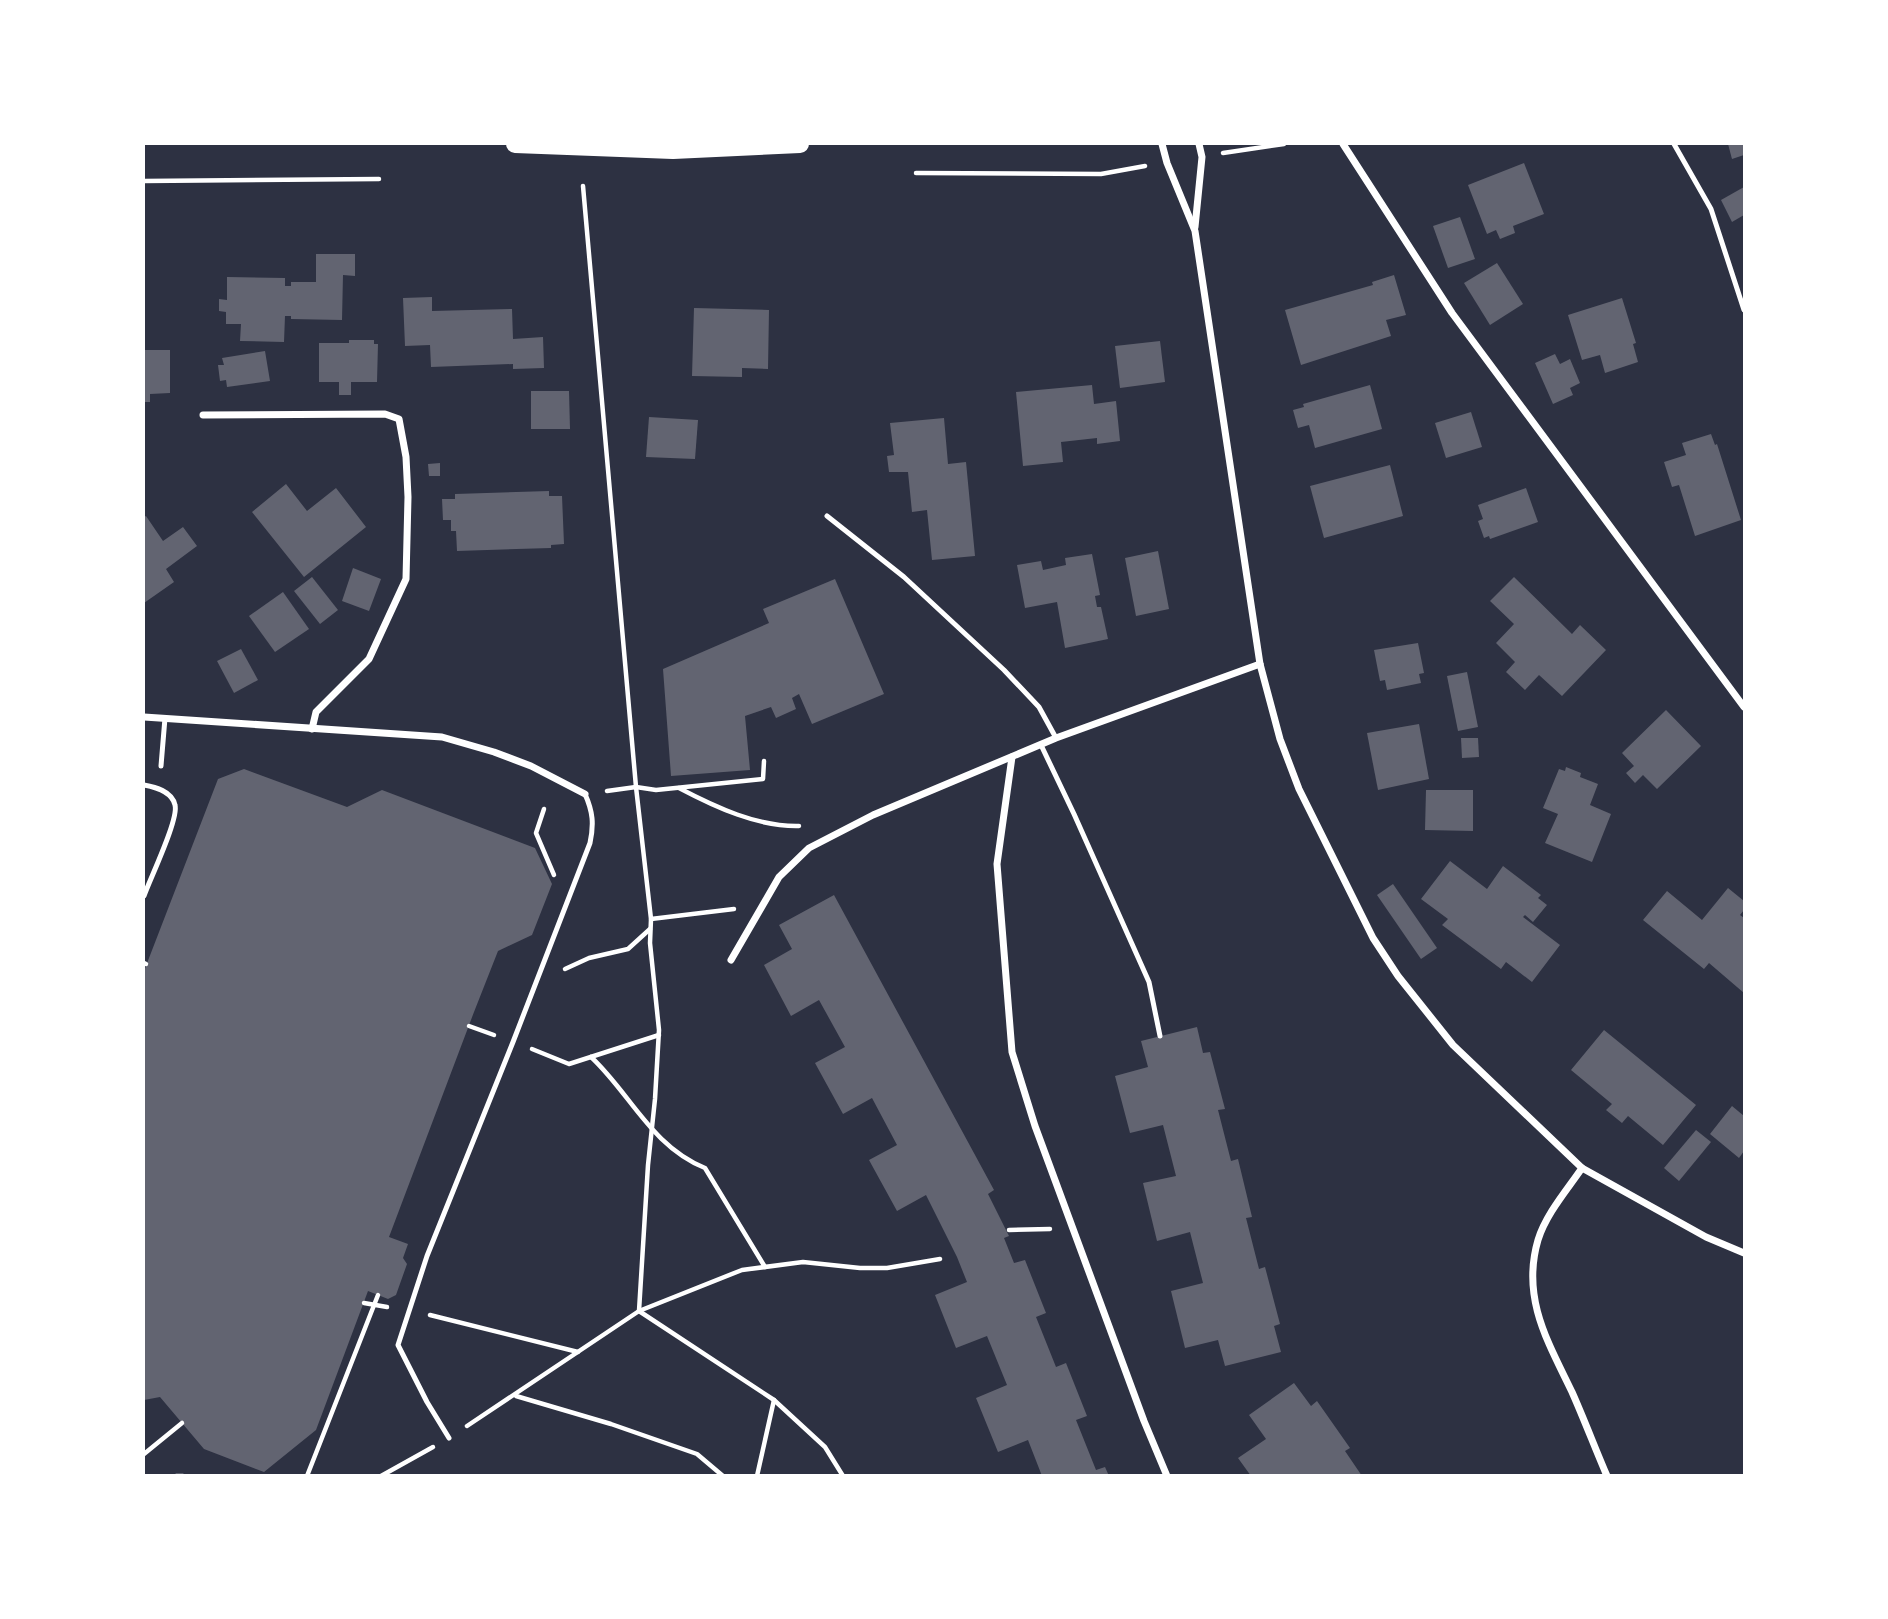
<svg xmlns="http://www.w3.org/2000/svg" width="1888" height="1619" font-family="Bitter,serif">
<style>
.building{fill:#626471}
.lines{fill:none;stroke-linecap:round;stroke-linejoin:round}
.path{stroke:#fff;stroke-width:4.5}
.service{stroke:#fff;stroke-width:5}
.minor{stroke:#fff;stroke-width:7}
.primary{stroke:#fff;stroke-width:18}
</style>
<rect width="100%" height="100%" fill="#2d3142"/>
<!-- building -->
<g class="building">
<polygon points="1728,144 1744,144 1744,155 1732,159"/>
<polygon points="1524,163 1544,214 1513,226 1515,233 1500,239 1496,230 1487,234 1468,185"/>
<polygon points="1744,187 1744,215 1732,222 1721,200"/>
<polygon points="1460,217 1475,259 1448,268 1433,226"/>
<polygon points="316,254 355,254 355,276 343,275 342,320 291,319 291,316 285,316 284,342 240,341 241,324 226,324 226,312 219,311 219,299 227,300 227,277 285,278 285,286 291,286 291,282 316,282"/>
<polygon points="1497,263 1523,304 1490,325 1464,283"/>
<polygon points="1394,275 1406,315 1386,320 1391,336 1301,365 1285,310 1373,285 1372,282"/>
<polygon points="432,297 432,311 512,309 513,339 543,337 544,368 513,369 513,364 431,367 430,345 405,346 403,298"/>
<polygon points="1622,298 1636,343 1633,344 1638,362 1605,373 1600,355 1582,360 1568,315"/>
<polygon points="694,308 769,310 768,369 742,368 742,377 692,376"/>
<polygon points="349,340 374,340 374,344 378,344 377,382 351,382 351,395 339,395 339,382 319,382 319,343 349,343"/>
<polygon points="1160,341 1165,382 1120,388 1115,346"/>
<polygon points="144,350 170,350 170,393 150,394 150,402 144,402"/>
<polygon points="265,351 270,381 227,387 226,380 220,381 218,365 224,365 222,358"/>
<polygon points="1555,354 1560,364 1570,359 1580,383 1570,388 1573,395 1553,404 1535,363"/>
<polygon points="1092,385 1094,404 1116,401 1120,441 1097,444 1097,438 1061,442 1063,462 1023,466 1016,392"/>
<polygon points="1370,385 1382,429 1315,448 1309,425 1298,428 1293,410 1304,407 1303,404"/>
<polygon points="531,391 569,391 570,429 531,429"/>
<polygon points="1471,412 1482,447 1446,458 1435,423"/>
<polygon points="649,417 698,420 695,459 646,457"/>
<polygon points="944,418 948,464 966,462 975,556 932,560 927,510 912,512 908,472 889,472 887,456 894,455 890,423"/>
<polygon points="1711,434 1715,445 1717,444 1741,520 1695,536 1679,485 1672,487 1664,462 1686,455 1682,443"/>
<polygon points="440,463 440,476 429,476 428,464"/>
<polygon points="1390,465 1403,516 1324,538 1310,486"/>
<polygon points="286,484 307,511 336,488 366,527 304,577 252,512"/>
<polygon points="1526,488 1538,522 1490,539 1489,536 1484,538 1478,521 1483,519 1478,505"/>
<polygon points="549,491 549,496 562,496 564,544 551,545 551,548 457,551 456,531 451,531 451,520 443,520 442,499 455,499 455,494"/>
<polygon points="146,516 163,541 183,527 197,546 166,569 174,582 144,603 144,517"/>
<polygon points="1158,551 1169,609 1136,616 1125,558"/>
<polygon points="1092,554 1100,595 1095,596 1097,607 1101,607 1108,639 1065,648 1057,602 1025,608 1017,565 1041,561 1043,570 1066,565 1065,558"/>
<polygon points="353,568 381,579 369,611 342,601"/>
<polygon points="312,577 338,610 320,624 294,591"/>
<polygon points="1514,577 1572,634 1580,625 1606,650 1562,696 1539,675 1525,690 1506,672 1515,662 1496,643 1514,624 1490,601"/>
<polygon points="835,579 884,694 812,724 799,694 792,698 796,709 776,718 771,707 745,716 750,770 671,776 663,669 769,623 763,609"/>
<polygon points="283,592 309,629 275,652 249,616"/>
<polygon points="1418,643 1424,673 1419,674 1421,683 1387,690 1385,680 1380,681 1374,650"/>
<polygon points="241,649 258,680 234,693 217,661"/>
<polygon points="1467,672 1478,727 1458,731 1447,676"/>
<polygon points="1666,710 1701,746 1657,789 1643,775 1635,783 1626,773 1634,766 1622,753"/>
<polygon points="1419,724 1429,779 1378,790 1367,733"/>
<polygon points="1461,738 1478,738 1479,757 1462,758"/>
<polygon points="1566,767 1581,773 1580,777 1598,784 1590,805 1611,814 1592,862 1545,843 1558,814 1543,808 1559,769 1565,771"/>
<polygon points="244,769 347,807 382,790 535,848 552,884 532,935 498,951 474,1012 389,1237 408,1244 403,1258 407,1264 396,1295 388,1299 368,1291 316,1430 264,1472 204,1449 160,1397 144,1400 144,971 218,779"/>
<polygon points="1426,790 1473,790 1473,831 1425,830"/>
<polygon points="1450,861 1487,889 1503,866 1541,895 1538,898 1547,905 1533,922 1525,915 1523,917 1560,945 1532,982 1506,962 1501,969 1442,925 1448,919 1421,899"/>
<polygon points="1393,884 1437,948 1421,959 1377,895"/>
<polygon points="1728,888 1744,901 1744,910 1740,915 1744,918 1744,993 1709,963 1704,969 1643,920 1667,891 1702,920"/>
<polygon points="834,895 994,1190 988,1194 1009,1236 1004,1238 1014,1263 1025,1260 1046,1313 1036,1317 1056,1367 1066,1363 1087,1416 1076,1420 1096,1470 1105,1467 1109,1476 1042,1476 1028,1440 998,1452 976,1398 1007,1385 987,1336 956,1348 935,1295 967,1282 957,1257 926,1195 897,1211 869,1160 897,1145 872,1098 843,1114 815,1063 845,1047 819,1000 791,1016 764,965 792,949 779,925"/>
<polygon points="1197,1027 1203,1053 1210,1052 1225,1109 1218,1110 1231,1161 1238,1159 1252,1217 1246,1218 1259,1269 1265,1267 1280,1324 1274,1326 1281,1352 1225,1366 1218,1340 1185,1348 1171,1291 1203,1283 1190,1232 1157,1241 1143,1183 1176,1176 1163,1125 1130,1133 1115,1076 1148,1067 1141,1041"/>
<polygon points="1604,1030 1696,1105 1663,1145 1628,1116 1622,1123 1606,1110 1612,1104 1571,1070"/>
<polygon points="1732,1106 1744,1116 1744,1151 1739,1158 1710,1134"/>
<polygon points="1696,1130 1711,1142 1679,1181 1664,1168"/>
<polygon points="1294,1383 1311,1406 1317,1401 1350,1448 1345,1451 1362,1476 1251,1476 1238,1458 1266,1439 1249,1415"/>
</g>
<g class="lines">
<!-- path -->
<g class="path">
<polyline points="1223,153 1284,144"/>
<polyline points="916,173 1101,174 1145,166"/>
<polyline points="144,181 379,179"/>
<polyline points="583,186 636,787 651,919 650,943 659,1030 655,1099 648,1165 639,1311 774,1400 825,1447 843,1476"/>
<path d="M679,788C715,807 758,827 799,826"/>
<polyline points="607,791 636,787 656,790 763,779 764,761"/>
<polyline points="544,809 536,833 554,875"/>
<polyline points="651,919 734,909"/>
<polyline points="144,963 146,964"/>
<polyline points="565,969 589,958 628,949 650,929"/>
<polyline points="469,1026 494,1035"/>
<polyline points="532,1049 569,1064 659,1035"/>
<path d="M591,1057C630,1093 651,1146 705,1168L765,1267"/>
<polyline points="1009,1230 1050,1229"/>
<polyline points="364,1303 387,1307"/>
<polyline points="430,1315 578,1352"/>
<polyline points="516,1396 611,1424 697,1454 723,1476"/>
<polyline points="467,1426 639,1311 742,1270 803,1262 860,1268 887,1268 940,1259"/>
<polyline points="144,1454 182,1423"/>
<polyline points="176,1476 183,1476"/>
<polyline points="307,1476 378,1295"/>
<polyline points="381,1476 433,1447"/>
<polyline points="757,1476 774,1400"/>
</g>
<!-- service -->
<g class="service">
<polyline points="1674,144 1711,209 1744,310"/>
<polyline points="827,516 904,577 1004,670 1039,707 1056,738"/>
<polyline points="1041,745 1074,814 1149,982 1160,1036"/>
<polyline points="161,766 165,718"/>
<path d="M144,785C155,787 172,791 175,805C179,819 150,879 144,896"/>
<path d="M449,1438L427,1402L398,1345L427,1256L513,1042L590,843C594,824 593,812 585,794"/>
</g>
<!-- minor -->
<g class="minor">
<polyline points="1162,144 1167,163 1195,231 1260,664 1280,739 1299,789 1373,938 1398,976 1453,1045 1582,1168 1706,1237 1744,1253"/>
<polyline points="1343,144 1452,313 1744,707"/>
<polyline points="1195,227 1202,157 1199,144"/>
<polyline points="203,415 385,414 399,419 406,457 408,497 406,579 369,659 316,712 312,729"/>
<polyline points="144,717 442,737 494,752 531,766 585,794"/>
<polyline points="1012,757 997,864 1012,1052 1035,1126 1144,1421 1167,1476"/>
<polyline points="731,960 779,877 809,848 873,815 1056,738 1260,664"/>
<path d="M1582,1168C1567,1190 1546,1214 1538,1240C1521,1298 1548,1342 1572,1392C1584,1419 1595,1448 1607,1476"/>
</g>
<!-- primary -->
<polyline class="primary" points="515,144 673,150 800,144"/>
</g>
<!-- border -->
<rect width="1888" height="1619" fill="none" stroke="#ffffff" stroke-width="290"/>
</svg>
